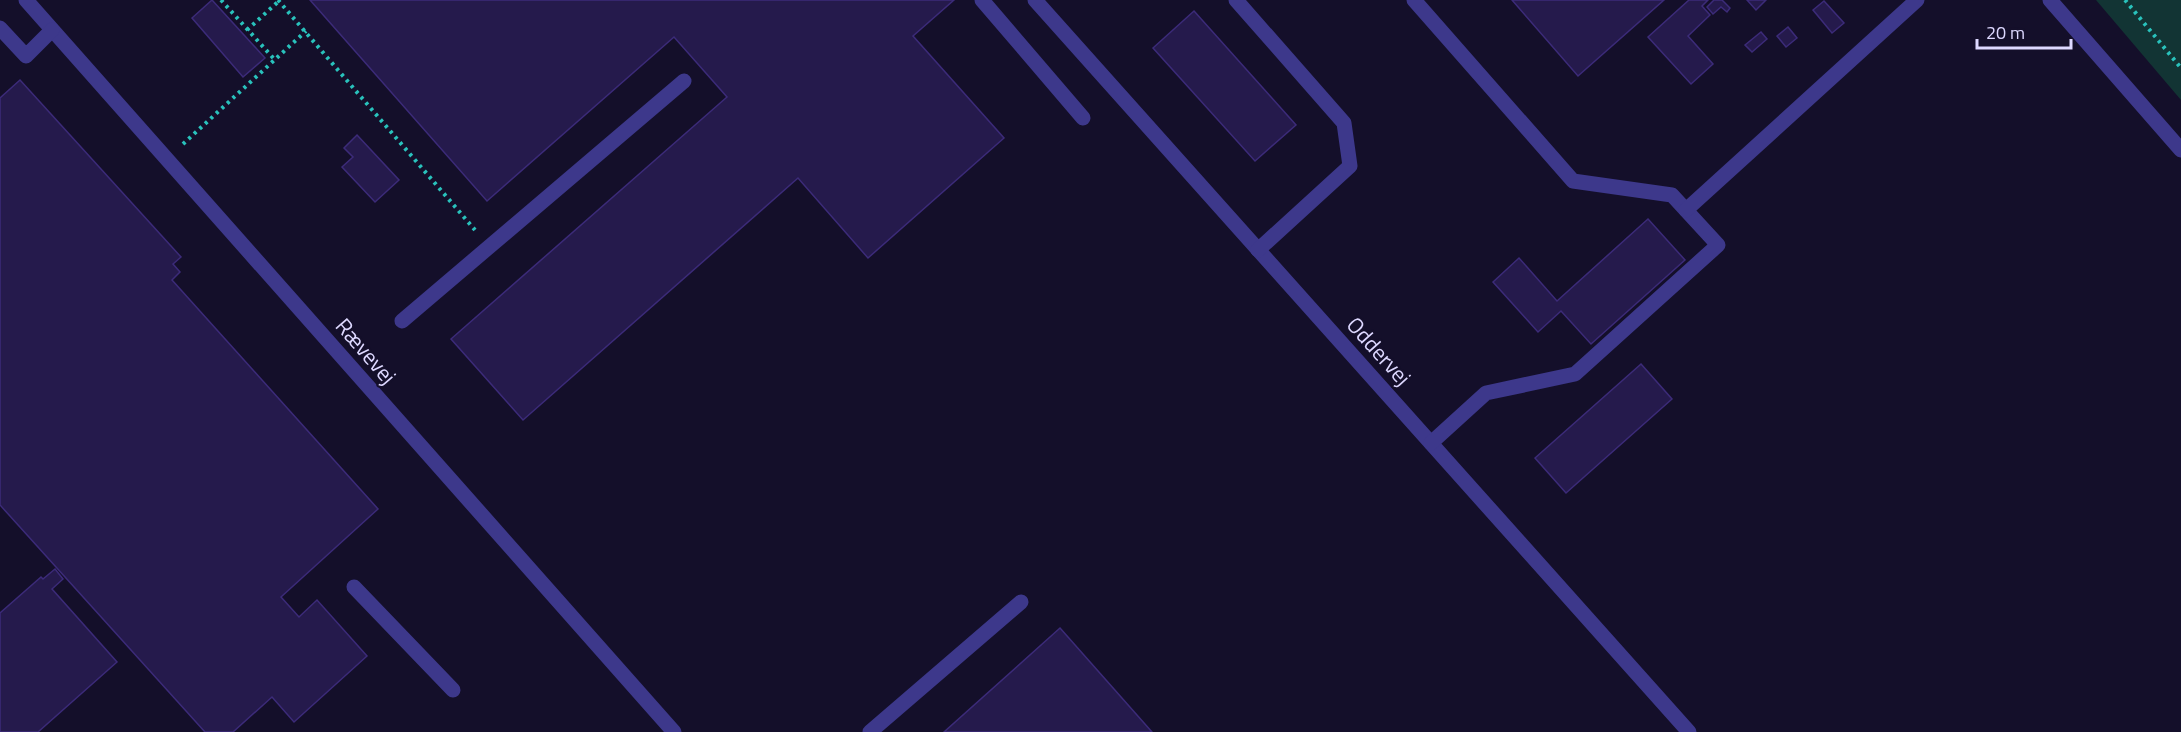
<svg xmlns="http://www.w3.org/2000/svg" width="2181" height="732" font-family="'Titillium Web',sans-serif">
<style>
.green{fill:#123434}
.building{fill:#251a4c;stroke:#3c2b79;stroke-width:1.5}
.lines{fill:none;stroke-linecap:round;stroke-linejoin:round}
.path{stroke:#29c2bc;stroke-width:4;stroke-dasharray:3 4.5;stroke-linecap:butt}
.minor{stroke:#3d388b;stroke-width:15}
.labels{text-anchor:middle;stroke-width:4.5;stroke-linejoin:round;paint-order:stroke}
.street-label{font-size:22px;fill:#ddd8ff;stroke:#140f2a}
</style>
<rect width="100%" height="100%" fill="#140f2a"/>
<!-- green -->
<polygon class="green" points="2096,0 2181,0 2181,100"/>
<!-- building -->
<g class="building">
<polygon points="212,0 265,58 243,77 192,18"/>
<polygon points="310,0 954,0 913,36 1004,138 868,258 798,178 523,420 451,339 727,97 674,37 487,201"/>
<polygon points="1512,0 1664,0 1578,76"/>
<polygon points="1689,0 1708,0 1702,6 1710,15 1688,36 1713,64 1691,84 1648,37"/>
<polygon points="1714,0 1722,0 1730,8 1727,12 1721,7 1713,14 1707,7"/>
<polygon points="1747,0 1766,0 1756,10"/>
<polygon points="1824,1 1844,23 1832,33 1813,10"/>
<polygon points="1194,11 1296,125 1255,161 1153,48"/>
<polygon points="1788,27 1797,38 1786,47 1777,36"/>
<polygon points="1761,32 1767,39 1752,52 1745,45"/>
<polygon points="20,80 181,257 173,264 180,272 172,280 378,509 281,597 299,617 317,600 367,656 294,722 272,697 233,732 205,732 0,505 0,98"/>
<polygon points="357,135 399,180 375,202 342,167 353,157 344,148"/>
<polygon points="1648,219 1685,260 1591,344 1561,311 1538,332 1493,282 1519,258 1557,301"/>
<polygon points="1641,364 1672,399 1566,493 1535,458"/>
<polygon points="55,569 63,579 52,589 117,662 38,732 0,732 0,613 41,577 43,579"/>
<polygon points="1060,628 1152,732 944,732"/>
</g>
<g class="lines">
<!-- path -->
<g class="path">
<polyline points="221,0 275,60"/>
<polyline points="278,0 475,230"/>
<polyline points="2125,0 2181,68"/>
<polyline points="247,30 279,1"/>
<polyline points="183,144 306,31"/>
</g>
<!-- minor -->
<g class="minor">
<polyline points="26,0 674,732"/>
<polyline points="982,0 1083,118"/>
<polyline points="1035,0 1689,732"/>
<polyline points="1236,0 1344,123 1350,166 1258,250"/>
<polyline points="1414,0 1573,181 1672,195 1718,245 1575,374 1486,393 1431,443"/>
<polyline points="2050,0 2181,150"/>
<polyline points="0,28 26,56 52,30"/>
<polyline points="1686,210 1917,0"/>
<polyline points="402,321 684,81"/>
<polyline points="354,587 453,690"/>
<polyline points="870,732 1021,602"/>
</g>
</g>
<g class="labels">
<!-- street labels -->
<g class="street-label">
<text transform="translate(366 351) rotate(49)" y="8">Rævevej</text>
<text transform="translate(1379 351) rotate(48)" y="8">Oddervej</text>
</g>
</g>
<!-- scale -->
<path d="M1977 39v9h94v-9" fill="none" stroke="#ddd8ff" stroke-width="3"/>
<text x="1986" y="39" font-size="18" fill="#ddd8ff" stroke="#140f2a" stroke-width="4.5" paint-order="stroke">20 m</text>
</svg>
